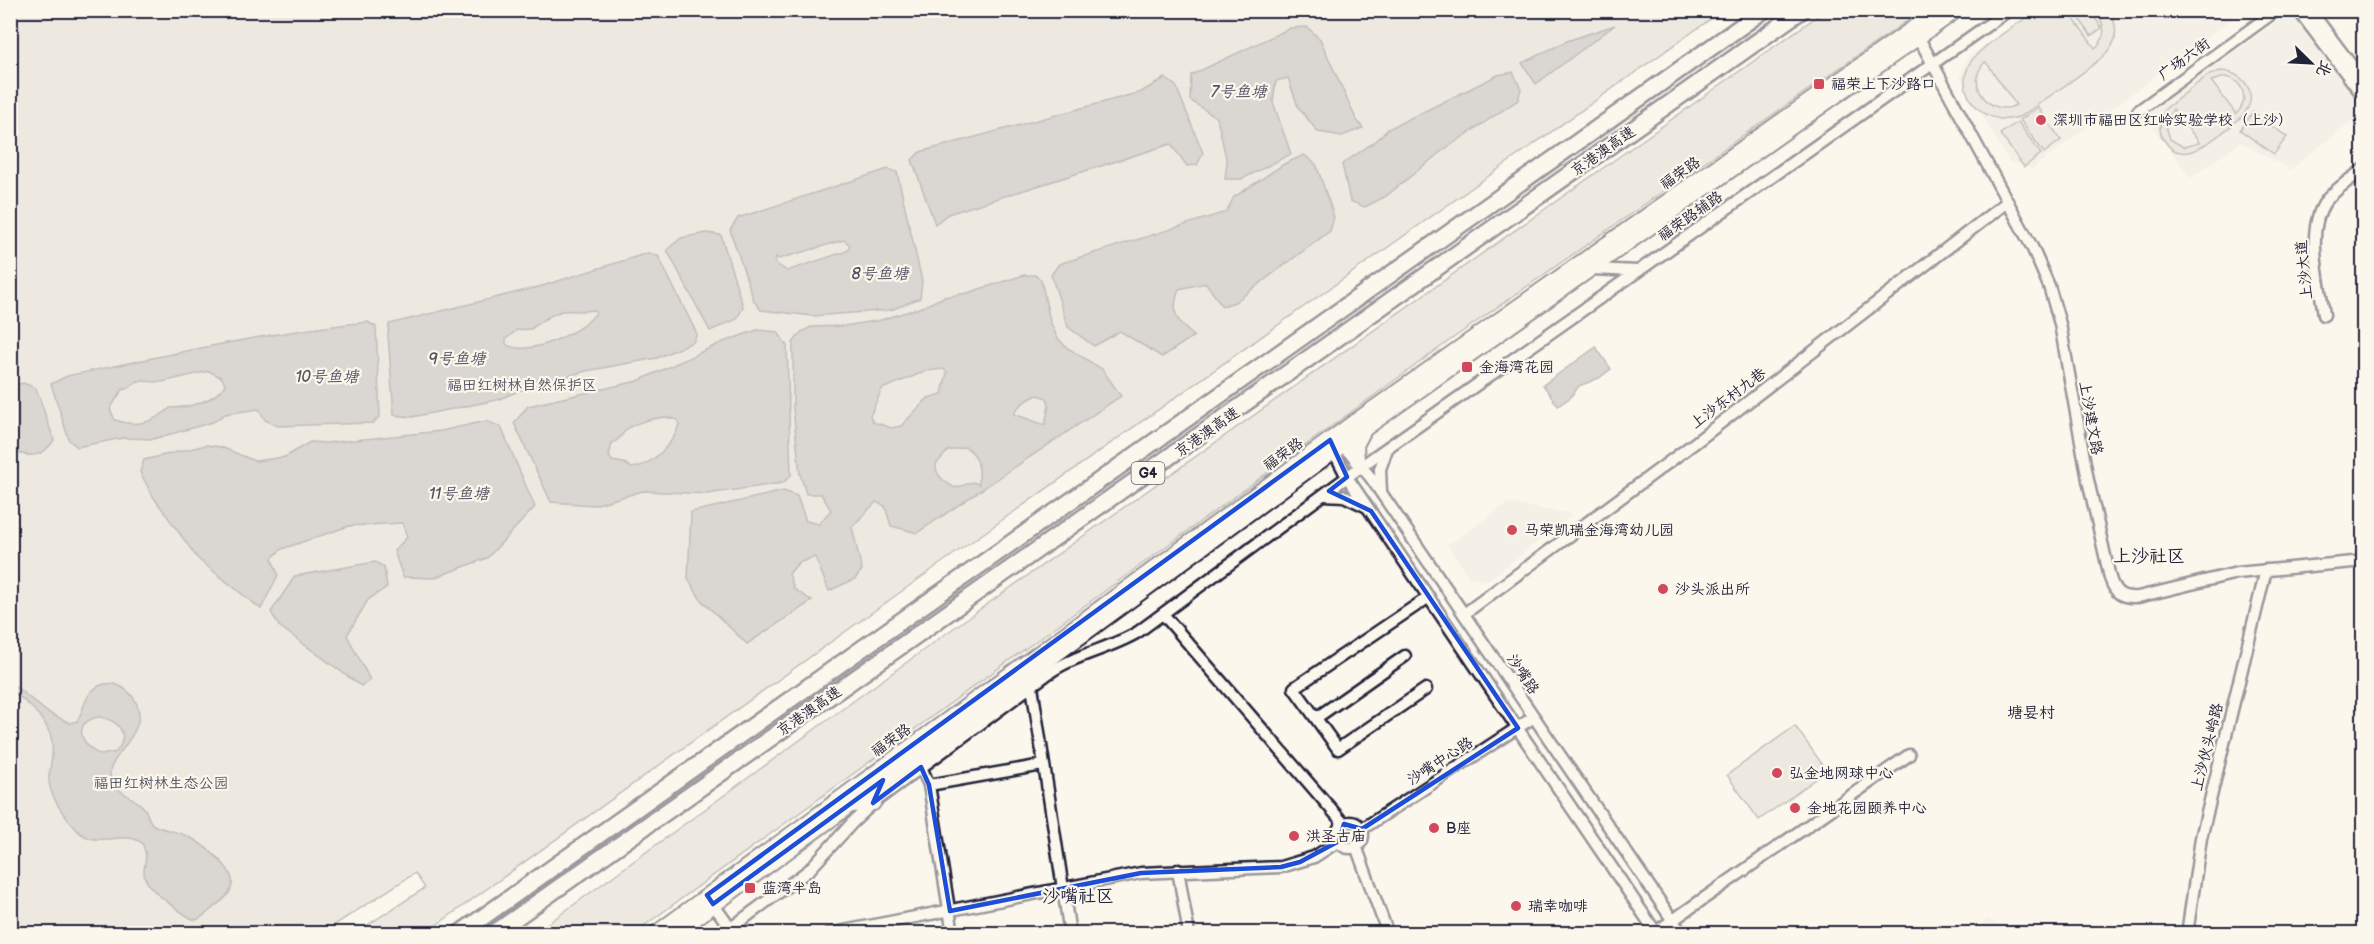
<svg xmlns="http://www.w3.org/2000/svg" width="2374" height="944" font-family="'Balsamiq Sans','LXGW WenKai TC',sans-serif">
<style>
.built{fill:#ebe7df}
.green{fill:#dbd8d3;stroke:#7e7d87;stroke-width:1.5;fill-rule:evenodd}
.water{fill:#b1aeb0;stroke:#787681;stroke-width:1.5;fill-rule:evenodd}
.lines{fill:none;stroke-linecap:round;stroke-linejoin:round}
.minor-casing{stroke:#22223b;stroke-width:15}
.major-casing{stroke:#22223b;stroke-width:18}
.highway-casing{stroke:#22223b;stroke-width:20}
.minor{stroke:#fbf7ec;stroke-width:10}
.major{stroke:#fbf7ec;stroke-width:14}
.highway{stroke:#fbf7ec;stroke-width:15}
.marked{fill:none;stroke:#1d4ed8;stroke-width:4.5;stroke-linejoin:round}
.poi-dot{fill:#d1495b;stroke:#fbf7ec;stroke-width:2}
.labels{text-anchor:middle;stroke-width:4.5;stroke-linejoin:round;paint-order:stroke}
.shield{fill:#fbf7ec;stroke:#636270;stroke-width:1.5}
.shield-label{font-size:14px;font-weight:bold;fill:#22223b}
.street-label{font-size:15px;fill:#22223b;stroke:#fbf7ec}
.poi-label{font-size:15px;fill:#22223b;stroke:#fbf7ec;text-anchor:start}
.park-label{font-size:15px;fill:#505061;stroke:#fbf7ec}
.water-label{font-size:16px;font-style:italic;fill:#545364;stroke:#fbf7ec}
.neighbourhood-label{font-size:16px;fill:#22223b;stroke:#fbf7ec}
.quarter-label{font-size:18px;fill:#22223b;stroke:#fbf7ec}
</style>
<rect width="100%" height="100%" fill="#fbf7ec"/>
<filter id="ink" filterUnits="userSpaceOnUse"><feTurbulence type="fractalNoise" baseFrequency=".0167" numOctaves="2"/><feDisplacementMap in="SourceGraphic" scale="12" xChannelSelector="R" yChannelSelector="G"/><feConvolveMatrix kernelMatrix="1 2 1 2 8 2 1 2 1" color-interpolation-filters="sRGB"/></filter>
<g filter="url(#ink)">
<!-- built -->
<g class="built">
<polygon points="2032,11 2242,11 2032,169 2009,162 1960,77 1967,58"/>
<polygon points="2291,11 2363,102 2363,113 2290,170 2241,142 2191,178 2144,116"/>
<polygon points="1508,503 1574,514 1486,582 1469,577 1447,545"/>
<polygon points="1986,919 2018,933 1979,933"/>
</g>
<!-- green -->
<g class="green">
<polygon points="1826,10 1921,11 1449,341 634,933 535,933 962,622"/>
<polygon points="10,11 1722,11 916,581 424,934 355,933 425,888 415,873 322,933 11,933"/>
<path d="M2037,11H2068L2095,48C2108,37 2105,23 2095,11H2109C2116,22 2118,34 2112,46C2103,62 2041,101 2023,115C1992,131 1954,99 1968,67C1975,49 2020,22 2037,11ZM1985,62H1986L2016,105C1990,119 1964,82 1985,62Z"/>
<polygon points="2081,11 2090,11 2102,28 2091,36 2076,14"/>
<path d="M2220,71C2241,71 2259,91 2246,111C2241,120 2230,126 2222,133C2205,145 2180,166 2164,140C2157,130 2160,119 2165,109L2207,76ZM2226,77C2244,81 2250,101 2236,114L2211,81ZM2173,109L2199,142V143L2183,147L2170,139L2165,123Z"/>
<polygon points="2038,107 2061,140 2044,153 2020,120"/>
<polygon points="2253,112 2287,137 2274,154 2240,130"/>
<polygon points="2018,122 2041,154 2024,167 2000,134"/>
<polygon points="1795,726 1827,771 1759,820 1727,775"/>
</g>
<!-- water -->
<g class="water">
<polygon points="1615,25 1536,84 1522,63 1567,41"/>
<polygon points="1307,27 1320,39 1356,119 1363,128 1342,136 1318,132 1298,107 1288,78 1276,81 1273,102 1291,154 1242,179 1225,179 1227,162 1217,118 1190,100 1191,75 1290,28"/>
<polygon points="1513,72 1521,89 1518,100 1442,151 1386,196 1365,207 1350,201 1342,164 1377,140 1388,129 1498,75"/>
<polygon points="1165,78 1176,86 1203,153 1197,165 1187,166 1171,144 948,214 935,224 912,160 920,152 1141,92"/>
<path d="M1304,155L1316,164L1334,217L1330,231L1235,302L1222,306L1206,283L1179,289C1171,312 1175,321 1194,336L1162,357L1120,331L1094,346L1068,327L1051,275L1059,264L1226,212L1234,197L1284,164Z"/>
<path d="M888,169L897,172L922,281L920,298L891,310L813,316L761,310L754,301L730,230L738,218ZM844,240L850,245L847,251L787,271L775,263L776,257L779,259Z"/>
<polygon points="706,233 721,235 743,307 737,319 710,331 667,250 681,238"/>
<path d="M648,253L658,256L697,334L693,342L657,358L586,371L528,387L497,400L412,417L394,415L388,335L389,324L542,286ZM593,310L596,312C586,331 525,359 506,344V339L517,330L531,329C539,322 552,314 562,311C571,310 582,312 593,310Z"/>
<path d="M1024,275H1035L1041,280L1050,321L1057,337L1066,347L1102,369L1121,396L917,533L891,526L885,506L876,502L852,527L862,570L855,579L829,591L815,557L798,563L789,574L794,589L812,601L747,644L701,600L688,579L691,512L784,491L797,496L806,521L819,524L831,510L821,494H806L800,474L793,409V343L801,332L811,327L844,326L881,320L922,307L944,297L967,293ZM943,369L947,372L942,394L928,398L901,426L892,428L873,422L870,416L882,389L926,371ZM1038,395L1047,398L1049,405L1045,425L1014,414C1018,404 1028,399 1038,395ZM965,447C979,454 980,469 979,484L973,482L955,488C945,482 935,476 936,464L948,451Z"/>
<path d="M368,322L376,327L380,416L373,423L278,426L265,420L259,409L225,414L213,422L153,439L123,438L77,447L69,440L51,384L67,376C167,355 266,332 368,322ZM209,371L222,378L225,385C215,401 188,408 170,408C154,422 136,428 115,420L110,409L122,390L129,388L138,381L162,382Z"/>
<path d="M757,330L778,332L787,346L791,475L783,483L707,494L643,491L594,505L551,502L514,423L528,406L638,381L723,342ZM665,417L677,420L679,424C675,442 652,466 632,468L624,463L612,461L609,456L612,443C619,441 621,435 626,430C637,421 652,419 665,417Z"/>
<polygon points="1596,347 1611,369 1599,378 1579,386 1571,397 1558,406 1543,385"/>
<path d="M23,383L36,388L54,440C42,459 29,457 11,451V386Z"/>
<polygon points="486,421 501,427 535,507 487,558 434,578 403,577 394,551 407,537 402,523 349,526 282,549 272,558 278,575 261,609 198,559 152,495 140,472 144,460 206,445 221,447 255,461 285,457 310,442 326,443 441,431"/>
<polygon points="375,562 384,567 387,587 368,600 347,635 370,680 361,686 279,626 271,612 295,576"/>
<path d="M10,682L47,712L70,723L77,721C83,712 84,700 91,692C110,671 140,693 139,716C138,737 110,759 110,773C109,792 136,796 144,808C148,813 148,819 152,824C163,831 176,830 187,836C200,842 236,868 232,885C230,895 222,901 215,906C209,912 203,917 196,920L190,918C177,909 142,888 144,871C145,857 148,858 142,843C123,829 97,850 78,831C65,817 47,794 49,775C51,762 55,747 50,734C43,715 26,702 11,690ZM99,717C120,720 130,735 116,752L101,755C82,747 70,722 99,717Z"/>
</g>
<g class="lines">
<!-- minor casing -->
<g class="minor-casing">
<g id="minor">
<polyline points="2298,10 2364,97"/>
<polyline points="2310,10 2364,82"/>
<path d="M1915,31L2032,247L2049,286L2060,324L2088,480L2110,578C2115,594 2122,598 2138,597L2237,573L2364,561"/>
<polyline points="2138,111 2277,10"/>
<polyline points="1591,269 1638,271"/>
<path d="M2324,315C2320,283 2305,231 2325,202C2335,189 2351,179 2364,169"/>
<polyline points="1336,441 1352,455 1371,478 1682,934"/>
<polyline points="1331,446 1347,477 1657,934"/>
<polyline points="1381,492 1380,469 1387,449"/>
<polyline points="1324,495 1344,496 1365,506"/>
<polyline points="1163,614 1344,824"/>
<polyline points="1464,614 1696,442 2007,202"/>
<polyline points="1031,680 1070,934"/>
<polyline points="1426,689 1338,749 1294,688 1429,597"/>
<polyline points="1316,718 1405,656"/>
<polyline points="921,767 929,785 953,934"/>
<polyline points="929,785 1043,765"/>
<circle cx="1350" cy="835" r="13"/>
<polyline points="1362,829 1534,717"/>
<polyline points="1356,846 1388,934"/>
<polyline points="1178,870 1189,934"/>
<polyline points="710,900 734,933"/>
<path d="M723,934L809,870L853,822L873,803L1049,673C1076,654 1110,649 1138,632L1374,457L2009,10"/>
<polyline points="828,934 1141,873 1281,867 1314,857 1339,841"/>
<polyline points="1653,934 1909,755"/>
<polyline points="2187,934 2201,838 2266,570"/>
</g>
</g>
<!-- major casing -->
<g class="major-casing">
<g id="major">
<polyline points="1357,460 1356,445 1364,430"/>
<polyline points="852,805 873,803 883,783"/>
<polyline points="655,934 1353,423 1939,10"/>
<polyline points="674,934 1360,432 1957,10"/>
</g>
</g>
<!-- highway casing -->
<g class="highway-casing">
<g id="highway">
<polyline points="459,934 1764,10"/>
<polyline points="493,934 1802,10"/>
</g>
</g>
<!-- minor -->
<use href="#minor" class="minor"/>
<!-- major -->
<use href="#major" class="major"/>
<!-- highway -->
<use href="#highway" class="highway"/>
</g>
</g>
<!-- marked area -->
<path d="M0 0H2374V944H0ZM1330,440L1347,477L1329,491L1371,511L1518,728L1362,829L1344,824L1339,841L1300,862L1281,867L1141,873L950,911L929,785L921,767L873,803L883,780L713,904L707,895Z" fill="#fbf7ec" fill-opacity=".55" fill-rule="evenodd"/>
<path class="marked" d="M1330,440L1347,477L1329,491L1371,511L1518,728L1362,829L1344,824L1339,841L1300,862L1281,867L1141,873L950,911L929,785L921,767L873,803L883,780L713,904L707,895Z"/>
<!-- markers -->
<g class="poi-dot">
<rect x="1813" y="78" width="12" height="12" rx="3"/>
<circle cx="2041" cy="120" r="6"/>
<rect x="1461" y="361" width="12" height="12" rx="3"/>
<circle cx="1512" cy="530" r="6"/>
<circle cx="1663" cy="589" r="6"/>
<circle cx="1777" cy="773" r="6"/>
<circle cx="1795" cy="808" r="6"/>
<circle cx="1434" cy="828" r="6"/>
<circle cx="1294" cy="836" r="6"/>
<rect x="744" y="882" width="12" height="12" rx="3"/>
<circle cx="1516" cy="906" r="6"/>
</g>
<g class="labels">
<!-- shield labels -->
<rect class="shield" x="1131.5" y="462" width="33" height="22" rx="4.5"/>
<g class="shield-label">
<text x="1148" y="478">G4</text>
</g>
<!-- street labels -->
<g class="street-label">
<text transform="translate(2184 59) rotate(-36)" y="5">广场六街</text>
<text transform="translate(1603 151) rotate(-35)" y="5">京港澳高速</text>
<text transform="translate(1680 173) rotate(-35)" y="5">福荣路</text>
<text transform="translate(1690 216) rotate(-35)" y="5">福荣路辅路</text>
<text transform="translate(2304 270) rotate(-96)" y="5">上沙大道</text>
<text transform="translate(1728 398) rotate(-37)" y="5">上沙东村九巷</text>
<text transform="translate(2091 418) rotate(80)" y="5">上沙建文路</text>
<text transform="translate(1207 432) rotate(-35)" y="5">京港澳高速</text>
<text transform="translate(1283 454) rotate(-36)" y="5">福荣路</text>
<text transform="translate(1523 674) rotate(56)" y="5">沙嘴路</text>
<text transform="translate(809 711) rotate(-35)" y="5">京港澳高速</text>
<text transform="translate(891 740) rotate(-36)" y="5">福荣路</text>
<text transform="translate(2207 747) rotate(-76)" y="5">上沙伙头岭路</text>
<text transform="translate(1440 761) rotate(-33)" y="5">沙嘴中心路</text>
</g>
<!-- poi labels -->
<g class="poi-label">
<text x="1831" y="89">福荣上下沙路口</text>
<text x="2053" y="125">深圳市福田区红岭实验学校（上沙）</text>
<text x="1479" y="372">金海湾花园</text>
<text x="1524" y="535">马荣凯瑞金海湾幼儿园</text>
<text x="1675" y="594">沙头派出所</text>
<text x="1789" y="778">弘金地网球中心</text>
<text x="1807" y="813">金地花园颐养中心</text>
<text x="1446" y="833">B座</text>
<text x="1306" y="841">洪圣古庙</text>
<text x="762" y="893">蓝湾半岛</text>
<text x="1528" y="911">瑞幸咖啡</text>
</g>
<!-- park labels -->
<g class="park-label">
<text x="522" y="390">福田红树林自然保护区</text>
<text x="161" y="788">福田红树林生态公园</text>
</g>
<!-- water labels -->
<g class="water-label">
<text x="1239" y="97">7号鱼塘</text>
<text x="880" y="279">8号鱼塘</text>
<text x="457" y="364">9号鱼塘</text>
<text x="327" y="382">10号鱼塘</text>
<text x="459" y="499">11号鱼塘</text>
</g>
<!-- neighbourhood labels -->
<g class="neighbourhood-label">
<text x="2031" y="718">塘妟村</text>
</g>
<!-- quarter labels -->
<g class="quarter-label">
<text x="2149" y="562">上沙社区</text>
<text x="1078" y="902">沙嘴社区</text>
</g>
</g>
<!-- margin -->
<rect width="2374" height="944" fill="none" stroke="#fbf7ec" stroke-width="36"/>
<rect x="18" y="18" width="2338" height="908" fill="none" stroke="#22223b" stroke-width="2" filter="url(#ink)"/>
<!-- north arrow -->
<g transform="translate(2311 63) rotate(114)" stroke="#fbf7ec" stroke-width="4.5" paint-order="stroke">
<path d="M0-4.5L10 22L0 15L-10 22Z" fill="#22223b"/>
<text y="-9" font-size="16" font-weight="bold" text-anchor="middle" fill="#22223b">北</text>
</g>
</svg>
